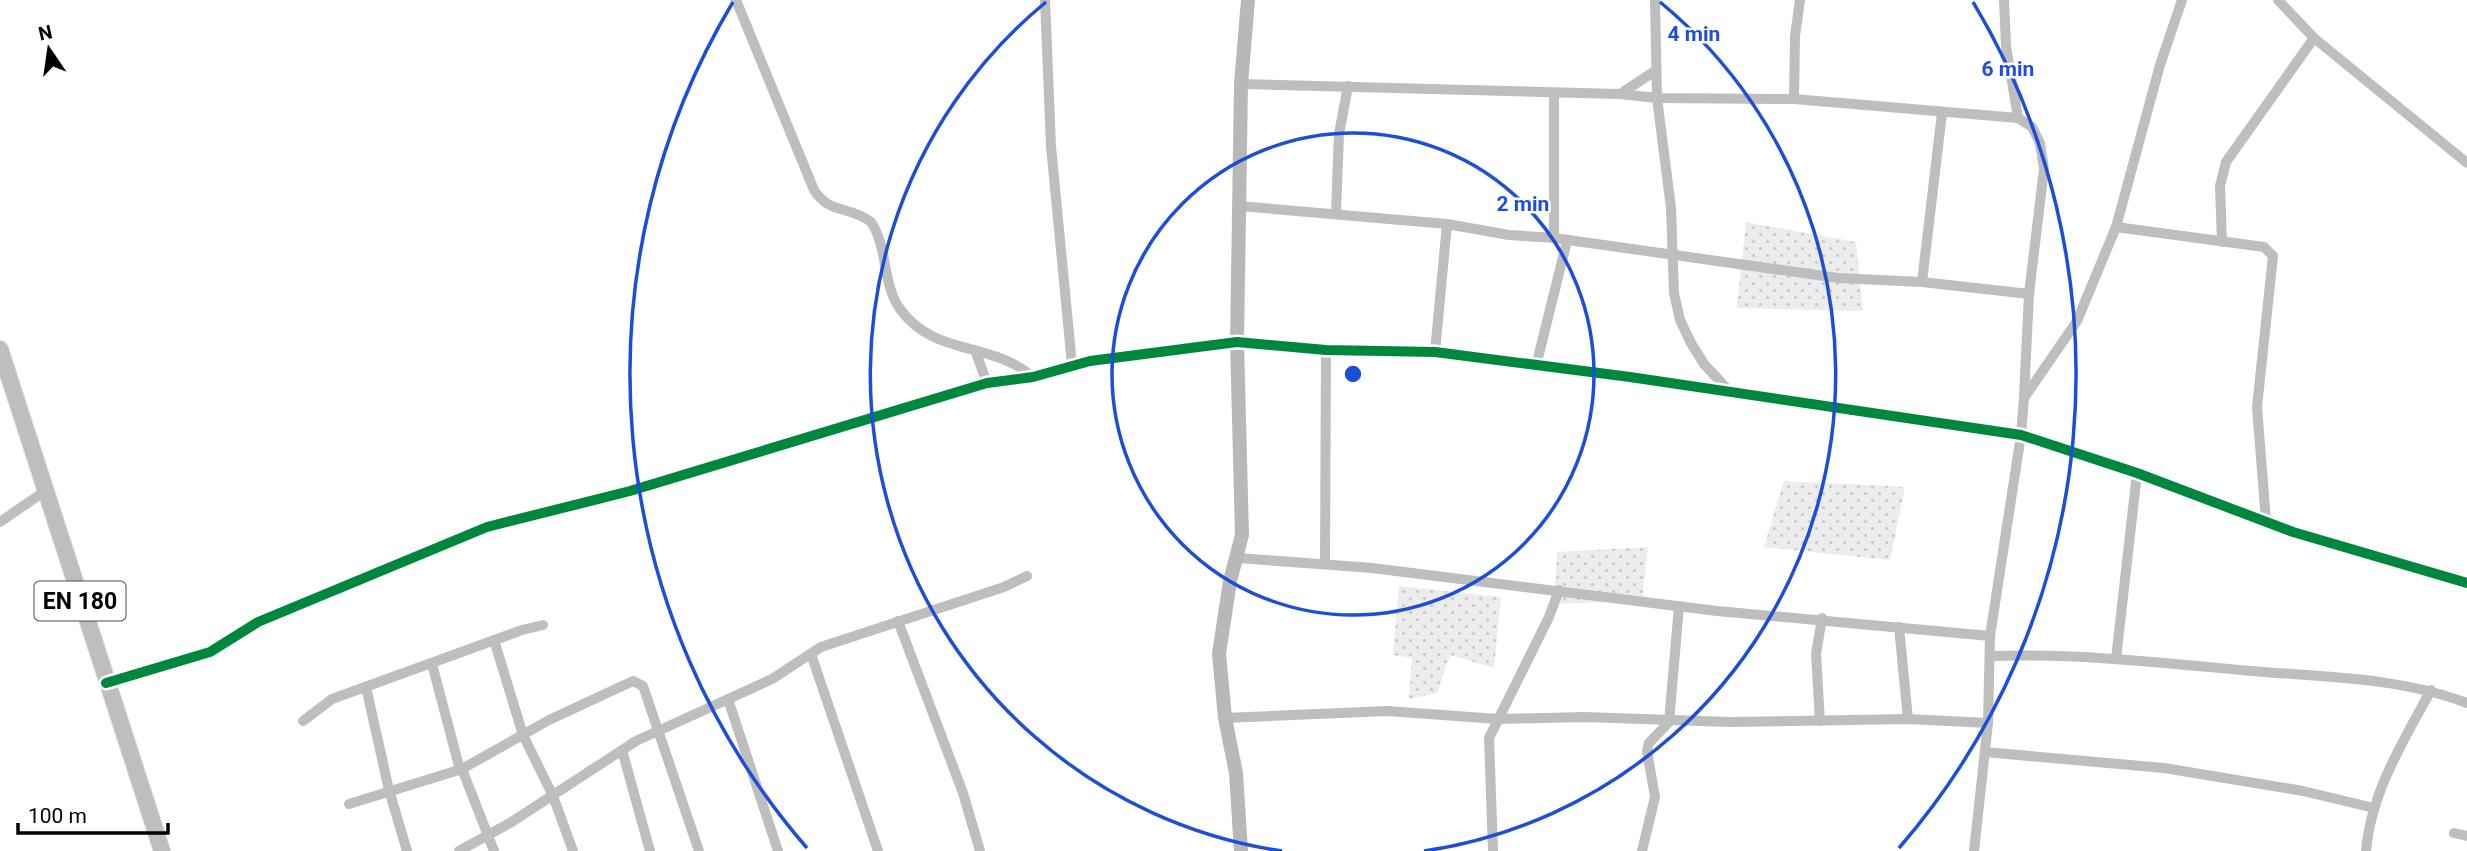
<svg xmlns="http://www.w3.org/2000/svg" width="2467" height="851" font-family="Roboto,sans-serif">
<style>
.grass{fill:url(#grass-dots)}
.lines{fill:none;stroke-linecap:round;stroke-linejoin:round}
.primary-casing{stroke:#dbdbdb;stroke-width:18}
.street{stroke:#bebebe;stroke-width:10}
.secondary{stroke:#b8b8b8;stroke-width:14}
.primary{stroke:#bebebe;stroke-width:16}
.cycleway-casing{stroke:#fff;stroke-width:15}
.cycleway{stroke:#00873e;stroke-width:10}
.ring{fill:none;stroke:#1d4ed8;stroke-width:3.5}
.labels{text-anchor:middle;stroke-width:5;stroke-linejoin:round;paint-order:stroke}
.shield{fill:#fff;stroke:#4c4c4c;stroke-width:2}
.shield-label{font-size:23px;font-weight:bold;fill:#000}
.centre{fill:#1d4ed8;stroke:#fff;stroke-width:3.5}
.ring-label{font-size:21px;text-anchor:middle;font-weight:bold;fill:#1d4ed8;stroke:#fff;stroke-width:5;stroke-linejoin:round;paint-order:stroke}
</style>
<defs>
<pattern id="grass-dots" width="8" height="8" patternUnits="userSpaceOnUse" patternTransform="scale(1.75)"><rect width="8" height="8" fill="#ececec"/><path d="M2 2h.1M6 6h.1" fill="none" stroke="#c9c9c9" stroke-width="1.8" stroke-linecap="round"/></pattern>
</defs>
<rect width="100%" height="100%" fill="#fff"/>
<!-- grass -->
<g class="grass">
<polygon points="1746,222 1856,242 1863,311 1737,308"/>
<polygon points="1784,481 1905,487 1890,560 1764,547"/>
<polygon points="1648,547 1642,601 1554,604 1557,552"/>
<polygon points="1399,586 1501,597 1494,668 1450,655 1437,693 1409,699 1412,658 1393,655"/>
</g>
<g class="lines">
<!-- primary casing -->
<g class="primary-casing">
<polyline id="primary" points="0,349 162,851"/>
</g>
<!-- street -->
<g class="street">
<path d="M736,0L814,190C830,215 849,205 871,222C888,247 882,284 900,309C935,357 989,340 1033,377"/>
<polyline points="1045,0 1051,146 1072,365"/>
<polyline points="1655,0 1657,98 1671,208 1674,293 1680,320 1691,343 1704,364 1730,392"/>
<polyline points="2004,0 2006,46 2018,118 2032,127 2040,143 2044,169 2029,294 2024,397"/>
<polyline points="2278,0 2314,38 2467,163"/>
<polyline points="1241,84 1620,94 1657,98 1794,99 2018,118"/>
<polyline points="1554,93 1554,238"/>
<polyline points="1620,94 1655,71"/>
<polyline points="1794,99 1795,36 1800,0"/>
<polyline points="1239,206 1447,224 1509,235 1554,238 1838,278 1922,282 2029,294"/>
<polyline points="1336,213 1339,134 1348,86"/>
<polyline points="2116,227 2264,247 2273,256 2257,407 2266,521"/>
<polyline points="2222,242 2220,186 2226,162 2314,38"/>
<polyline points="1922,282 1942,113"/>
<polyline points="975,350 987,383"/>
<polyline points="1435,352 1447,224"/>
<polyline points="1536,366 1567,241"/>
<polyline points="0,522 45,491"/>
<polyline points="1238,558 1372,568 1717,611 1990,636"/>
<polyline points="1325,563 1326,350"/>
<polyline points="898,621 963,793 980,851"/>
<polyline points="1899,627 1908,719"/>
<polyline points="494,640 523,735 553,796 573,851"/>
<polyline points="811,654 878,851"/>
<path d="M1990,656C2078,653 2164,663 2251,671C2323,677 2399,677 2467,703"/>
<polyline points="2116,659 2137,473"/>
<polyline points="432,664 460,770"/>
<polyline points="106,683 210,652 258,622 487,527 630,491 987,383 1033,377 1090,361 1237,342 1326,350 1435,352 1630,377 2021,435 2137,473 2293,532 2467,583"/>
<polyline points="366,687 389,790 407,851"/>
<polyline points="728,699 778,851"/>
<polyline points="1225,718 1387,711 1498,719 1584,717 1730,722 1908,719 1988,723"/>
<polyline points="303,721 332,699 522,630 543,625"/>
<polyline points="1820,721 1816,654 1822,618"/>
<polyline points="622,750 650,851"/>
<polyline points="1985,752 2164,768 2303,791 2374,808"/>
<polyline points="462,769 494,851"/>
<polyline points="349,804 462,769 549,720 633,681 643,686 699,851"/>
<polyline points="2454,833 2467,836"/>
<polyline points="459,851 510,823 636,741 772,679 821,647 1004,587 1027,576"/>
<polyline points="1493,851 1489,738 1549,617 1559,590"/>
<polyline points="1642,851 1655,797 1647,751 1649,743 1669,722 1679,606"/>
<polyline points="1974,851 1988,723 1990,636 2021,435 2024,398 2077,321 2116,227 2160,65 2182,0"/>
<path d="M2366,851C2371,792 2404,740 2431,690"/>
</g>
<!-- secondary -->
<polyline class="secondary" points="1241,851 1236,773 1225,718 1219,654 1230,581 1242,535 1237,342 1241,84 1248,0"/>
<!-- primary -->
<use href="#primary" class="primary"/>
<!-- cycleway casing -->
<g class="cycleway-casing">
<polyline id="cycleway" points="106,683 210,652 258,622 487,527 630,491 987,383 1033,377 1090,361 1237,342 1326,350 1435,352 1630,377 2021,435 2137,473 2293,532 2467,583"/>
</g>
<!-- cycleway -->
<use href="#cycleway" class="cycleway"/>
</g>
<!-- distance rings -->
<g class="ring">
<circle cx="1353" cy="374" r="241"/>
<path d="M1282 851A482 482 0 0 1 1046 2M1660 2A482 482 0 0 1 1424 851"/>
<path d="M807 848A723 723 0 0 1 733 2M1973 2A723 723 0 0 1 1899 848"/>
</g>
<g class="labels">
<!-- shield labels -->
<rect class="shield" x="34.5" y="581.5" width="91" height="39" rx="5"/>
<g class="shield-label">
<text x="80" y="609">EN 180</text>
</g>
</g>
<circle cx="1353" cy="374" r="10" class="centre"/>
<g class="ring-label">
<text x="1694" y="41">4 min</text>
<text x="2008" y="76">6 min</text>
<text x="1523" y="211">2 min</text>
</g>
<!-- north arrow -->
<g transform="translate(49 49) rotate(347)" stroke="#ffffff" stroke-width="5" paint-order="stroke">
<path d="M0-5L12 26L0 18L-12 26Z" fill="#000000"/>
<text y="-10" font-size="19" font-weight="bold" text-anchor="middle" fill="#000000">N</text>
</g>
<!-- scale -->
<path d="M18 823v10h150v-10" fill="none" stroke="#000000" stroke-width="3.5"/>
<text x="28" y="823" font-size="21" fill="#000000" stroke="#ffffff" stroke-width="5" paint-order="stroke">100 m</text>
</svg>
